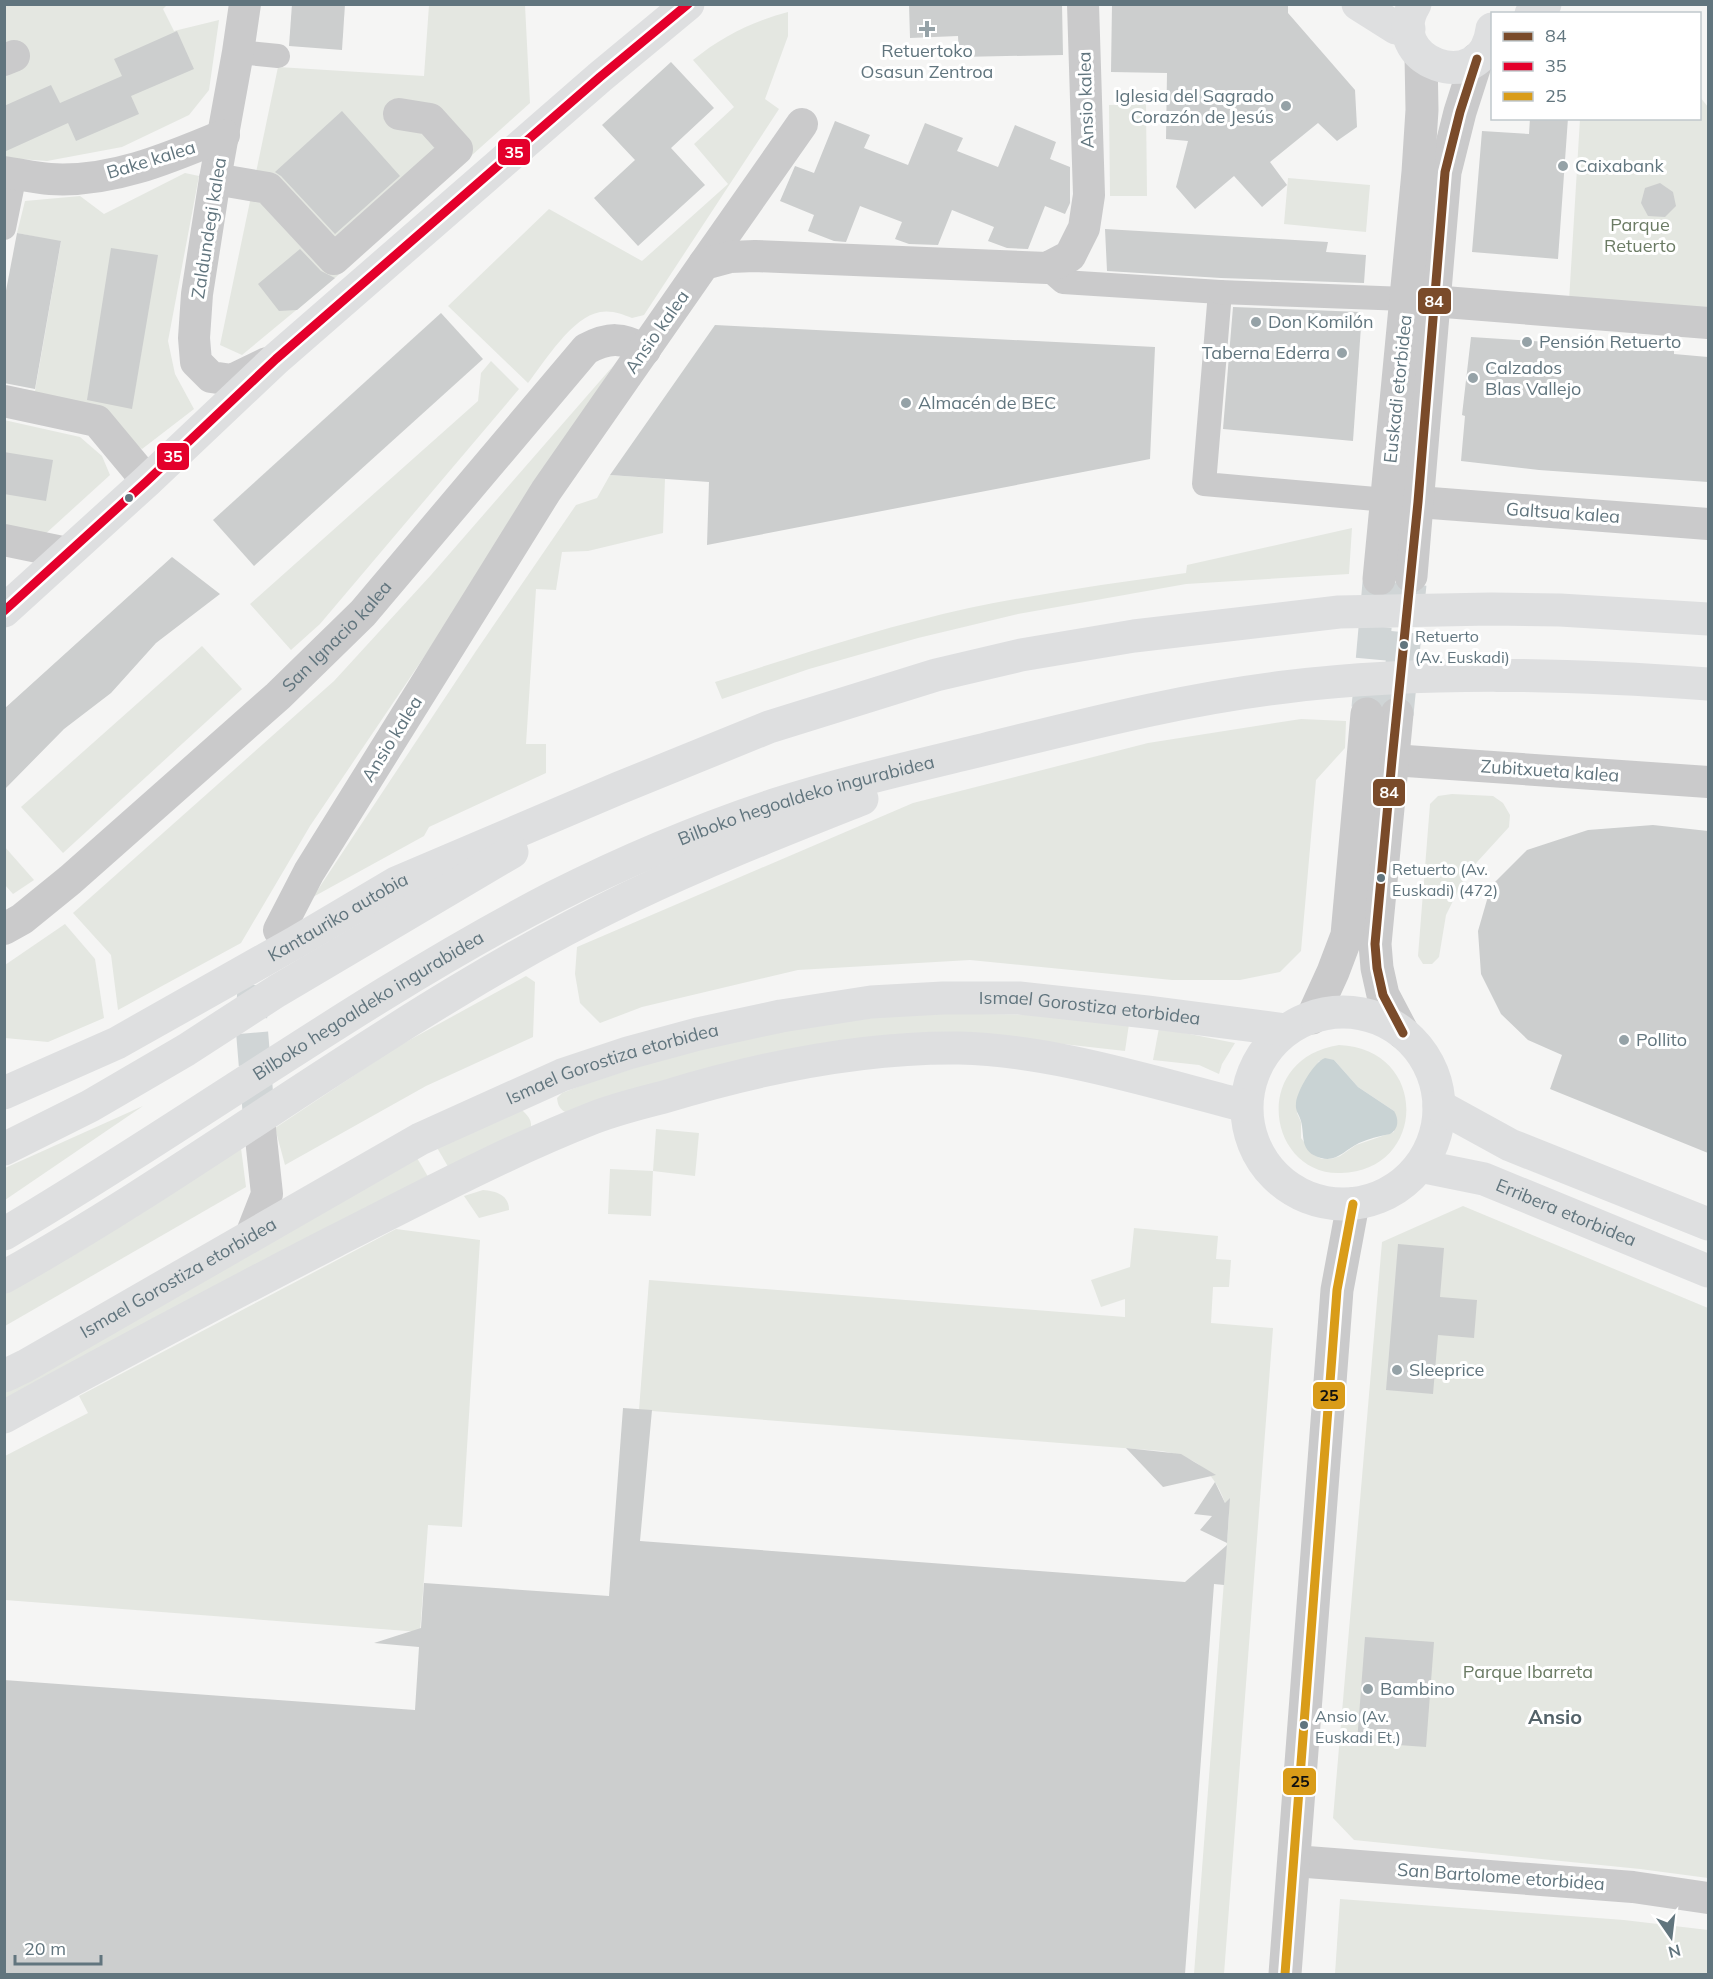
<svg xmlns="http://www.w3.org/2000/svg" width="1713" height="1979" font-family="Mulish,sans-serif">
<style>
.green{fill:#e4e7e1;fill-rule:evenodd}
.water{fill:#c9d3d4}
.building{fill:#cccece}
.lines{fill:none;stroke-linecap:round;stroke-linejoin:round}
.minor-tunnel{stroke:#d0d5d6;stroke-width:32;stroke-dasharray:32 16;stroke-linecap:butt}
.tertiary-tunnel{stroke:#d0d5d6;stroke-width:33;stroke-dasharray:33 16;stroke-linecap:butt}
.pedestrian{stroke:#cacacb;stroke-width:24}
.minor{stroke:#cacacb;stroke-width:32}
.tertiary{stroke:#cacacb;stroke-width:33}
.secondary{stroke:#dedfe0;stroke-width:33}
.primary{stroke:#dedfe0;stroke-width:33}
.motorway{stroke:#dedfe0;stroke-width:33}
.bus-1-casing{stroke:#fff;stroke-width:14}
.bus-2-casing{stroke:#fff;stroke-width:14}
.bus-3-casing{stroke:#fff;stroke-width:14}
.bus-1{stroke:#7a4b2a;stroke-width:9}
.bus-2{stroke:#e4002b;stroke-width:9}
.bus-3{stroke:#d99c19;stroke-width:9}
.poi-dot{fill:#95a2a7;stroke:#fff;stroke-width:2}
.bus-dot{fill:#61757e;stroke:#fff;stroke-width:2}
.labels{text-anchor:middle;stroke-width:6;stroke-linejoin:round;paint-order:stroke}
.bus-label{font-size:16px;fill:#61757e;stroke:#fff;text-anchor:start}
.poi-label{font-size:18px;fill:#61757e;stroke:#fff;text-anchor:start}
.street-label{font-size:18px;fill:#61757e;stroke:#fff}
.park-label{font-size:18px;fill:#6b7b64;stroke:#fff}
.neighbourhood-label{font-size:20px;font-weight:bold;fill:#536269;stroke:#fff}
.line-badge{stroke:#fff;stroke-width:2}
.badge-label{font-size:16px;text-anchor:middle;font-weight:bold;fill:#fff}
.pale-badge-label{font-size:16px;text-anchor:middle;font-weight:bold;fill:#111}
</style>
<rect width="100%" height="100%" fill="#f5f5f4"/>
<!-- green -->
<g class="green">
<polygon points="4,5 167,5 163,9 174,31 219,20 209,90 189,115 122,147 47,161 5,158"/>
<polygon points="429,5 525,5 530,103 335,278 242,355 220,345 278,67 424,76"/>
<path d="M788,12V36L765,99L779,109L644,315L632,318C622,314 612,310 600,312C572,317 545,361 528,383L448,306L549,209L642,261L728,184L694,144L734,107L693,60C721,37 753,21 788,12Z"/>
<polygon points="1700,97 1708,107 1708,310 1569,301 1580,119 1700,118"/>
<polygon points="1146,104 1147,196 1110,196 1109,105"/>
<polygon points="185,173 199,176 168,341 175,374 194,409 142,449 100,417 5,398 4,386 35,391 61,242 17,233 25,201 80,196 104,214"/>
<polygon points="1288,178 1370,185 1366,232 1284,224"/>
<polygon points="491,361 519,389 320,624 291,650 250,604 478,401 481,373"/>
<polygon points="613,366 451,617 310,826 241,943 118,1010 111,955 73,913 334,681 431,575"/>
<polygon points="4,420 80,437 102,456 110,475 43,536 5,530"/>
<polygon points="610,475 665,479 663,533 588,551 562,552 556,590 536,589 526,744 546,744 546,773 429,827 424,836 313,897 476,651 576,505 597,498"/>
<path d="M1352,528L1349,574L1186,584L1018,614L918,638L809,669L722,699L715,682C799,655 883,627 969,608C1041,593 1114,583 1186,573L1187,565Z"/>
<polygon points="202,646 242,689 63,853 21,807"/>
<polygon points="1301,719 1346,721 1345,748 1316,780 1301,951 1280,972 1240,980 1172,980 970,960 798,970 642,1007 600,1023 580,1003 575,974 577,947 913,803 1148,743"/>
<polygon points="1452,794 1493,796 1503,803 1510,815 1509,827 1467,873 1446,915 1439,957 1432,964 1423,964 1418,956 1430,804 1438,796"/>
<polygon points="4,846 34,880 13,894 5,885"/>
<polygon points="65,924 95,959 104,1018 48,1042 5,1038 5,965"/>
<polygon points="526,976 535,982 533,1037 426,1086 285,1165 275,1128 395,1048"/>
<path d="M905,1013L1052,1015L1129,1024L1125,1051L1054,1043L953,1037L570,1114C561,1111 558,1107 557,1098L562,1093L642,1062L738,1036Z"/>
<polygon points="1159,1028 1235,1043 1222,1064 1219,1074 1199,1065 1153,1060"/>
<path d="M1339,1045C1430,1049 1427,1171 1341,1173C1268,1176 1249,1059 1339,1045ZM1334,1060L1358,1087L1394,1111V1132L1356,1145L1340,1156L1331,1159H1322L1314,1155L1301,1138V1122L1297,1113V1100L1319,1061Z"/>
<polygon points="143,1106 5,1200 5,1168"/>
<path d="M522,1110C529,1117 533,1121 530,1131L450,1170L436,1146Z"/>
<polygon points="656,1129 699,1133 695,1176 653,1171 651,1216 608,1214 610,1169 653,1171"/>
<polygon points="241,1148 246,1187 5,1326 4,1292"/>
<polygon points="417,1158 430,1180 5,1408 5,1385"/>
<path d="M483,1190C496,1191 509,1195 509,1210L479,1218L464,1196Z"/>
<polygon points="1463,1206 1708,1308 1708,1878 1640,1869 1354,1840 1333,1818 1382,1242"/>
<path d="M1134,1228L1218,1236L1216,1259L1231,1260L1229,1287H1213L1211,1323L1273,1328L1224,1974H1194L1229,1515C1218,1477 1202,1457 1161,1451L639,1410L649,1280L1125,1317V1299L1101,1307L1091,1280L1130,1267Z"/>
<polygon points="396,1229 480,1240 462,1527 428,1525 420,1632 5,1600 5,1456 88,1413 79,1396"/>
<polygon points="1340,1899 1624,1920 1708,1930 1708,1974 1335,1974"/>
</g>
<!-- water -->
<path class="water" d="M1325,1058L1334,1060L1358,1087L1394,1111C1399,1119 1399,1129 1390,1134C1379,1136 1368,1139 1359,1143C1346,1149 1336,1163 1321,1158C1299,1152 1305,1136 1301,1121C1299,1114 1295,1111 1296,1103C1297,1091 1314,1062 1325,1058Z"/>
<!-- building -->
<g class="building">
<polygon points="292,4 345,4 342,50 289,46"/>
<polygon points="909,4 1062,4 1063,55 959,57 958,36 910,38"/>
<polygon points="1112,4 1288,4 1288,13 1355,90 1357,127 1337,141 1318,123 1270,162 1287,185 1262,207 1234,176 1195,209 1176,187 1188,141 1166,139 1167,73 1111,72"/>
<polygon points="177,31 194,69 131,96 139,114 76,141 68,123 4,152 4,106 51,85 60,103 122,76 114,59"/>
<polygon points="671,62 714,108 671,148 705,185 638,246 594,198 635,160 602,125"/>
<polygon points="342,111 400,176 335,234 281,176 275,172"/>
<polygon points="1530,118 1568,118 1558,259 1472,252 1482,131 1529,134"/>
<polygon points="835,121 870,135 864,148 908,165 925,123 963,138 957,151 998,167 1015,125 1056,142 1050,159 1070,167 1070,203 1065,214 1045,206 1028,249 1007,248 988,241 994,227 952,210 938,245 909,244 895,239 902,222 860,206 846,242 834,241 808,231 814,215 780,201 795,166 814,173"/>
<polygon points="1660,183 1673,192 1676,206 1665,217 1648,216 1641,203 1645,188"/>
<polygon points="1105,229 1328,242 1326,252 1366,255 1364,283 1221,278 1107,271"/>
<polygon points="17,233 61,241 35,389 4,383 4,301"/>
<polygon points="111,248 158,255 132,409 87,400"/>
<polygon points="300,249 321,271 335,278 297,310 279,311 258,284"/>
<polygon points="1233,307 1362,312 1353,441 1223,429"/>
<polygon points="441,313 483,359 254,566 213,520"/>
<polygon points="715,325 1155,347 1150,459 707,545 709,482 610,475"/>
<polygon points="1471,337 1549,342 1549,344 1640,351 1640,349 1674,351 1674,354 1708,357 1708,482 1539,470 1461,461 1465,416 1462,415"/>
<polygon points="4,452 53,460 46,501 4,494"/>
<polygon points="172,557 220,594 156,643 111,693 64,729 4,790 4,709"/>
<polygon points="1653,825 1708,831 1708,1153 1550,1089 1562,1055 1528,1040 1501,1014 1481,974 1478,931 1491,886 1527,850 1588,830"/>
<polygon points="1398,1244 1444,1248 1440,1297 1477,1300 1474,1338 1438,1335 1433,1394 1386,1390"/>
<polygon points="623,1408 652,1410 640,1541 1185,1582 1227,1545 1224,1585 1214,1584 1185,1974 4,1974 4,1680 415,1710 419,1647 374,1643 421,1628 424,1583 609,1596"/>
<polygon points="1126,1448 1181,1454 1216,1475 1163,1487"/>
<polygon points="1215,1482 1225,1503 1230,1498 1227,1543 1200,1530 1212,1516 1194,1514"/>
<polygon points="1365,1637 1434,1642 1426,1747 1357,1742"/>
</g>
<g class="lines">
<!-- minor-tunnel -->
<polyline class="minor-tunnel" points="254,985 251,1019 260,1129"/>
<!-- tertiary-tunnel -->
<g class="tertiary-tunnel">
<polyline points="1368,708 1379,583"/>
<polyline points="1397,714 1410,584"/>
</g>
<!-- pedestrian -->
<g class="pedestrian">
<polyline points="238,52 278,56"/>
<polyline points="4,228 15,174"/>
<polyline points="1047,268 1063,282 1220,292 1204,484 1387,500"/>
<polyline points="1220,292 1406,299"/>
</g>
<!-- minor -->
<g class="minor">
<polyline points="245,4 238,52 215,179 197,294 194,338 196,362 211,377 232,380 267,363"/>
<polyline points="4,60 14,56"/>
<path d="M4,172C19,174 35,178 50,179C111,183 169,158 224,135"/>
<polyline points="215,179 268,188 334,259 457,149 430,119 399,114"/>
<polyline points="704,264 802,124"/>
<polyline points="1407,299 1708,323"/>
<polyline points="4,401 97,421 147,481"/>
<polyline points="1418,502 1708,524"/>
<polyline points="4,540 67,553"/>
<polyline points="1392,760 1708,782"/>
<path id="s1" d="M4,929L22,919L70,880L278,696L363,613L586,349C609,337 622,337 645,350"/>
<polyline points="279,930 309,872 546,491 704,264 730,257 755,256 1047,268 1070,256 1084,228 1089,195 1083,4"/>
<polyline points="251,1235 267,1194 260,1129"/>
<polyline points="1294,1861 1633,1887 1708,1898"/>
</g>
<!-- tertiary -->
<g class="tertiary">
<polyline points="1411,576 1445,172 1460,112 1477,59"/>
<polyline points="1379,579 1418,172 1422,110 1421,56"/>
<polyline points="1397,714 1375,944 1377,968 1383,995 1403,1033"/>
<polyline points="1312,1018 1333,972 1347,935 1367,714"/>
<polyline points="1285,1974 1337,1290 1353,1204"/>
</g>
<!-- secondary -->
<g class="secondary">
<circle cx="1343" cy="1108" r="96"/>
<polyline points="1439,1106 1510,1145 1708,1224"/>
<path id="s2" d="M1420,1166L1484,1179L1708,1271"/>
<path id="s3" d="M4,1376L25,1366L420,1139L562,1075L628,1053L698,1034L781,1016L871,1002L943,998H1019L1147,1012L1286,1030"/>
<path d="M4,1417C114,1357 224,1298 335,1241C420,1198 504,1153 593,1118C616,1109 640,1103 664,1097C759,1068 859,1047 959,1048C1052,1050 1155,1083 1246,1106"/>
</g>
<!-- primary -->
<g class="primary">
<polyline points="1358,4 1396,28 1409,29"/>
<path d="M1415,4C1380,61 1483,100 1492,29"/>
<polyline points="1531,14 1545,4"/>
<polyline points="4,611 147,481 276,359 600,77 688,4"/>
</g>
<!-- motorway -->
<g class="motorway">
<path id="s4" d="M4,1093L117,1043L296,942L396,883L619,788L769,727L936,675L1021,655L1134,636L1339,612L1491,609L1560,610L1708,619"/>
<polyline points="4,1149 90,1106 186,1050 277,991 512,852"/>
<path id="s5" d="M4,1234C189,1125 363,996 554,897C625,861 699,830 774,805C836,785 899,770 961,755C1069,729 1175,700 1285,687C1426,670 1568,674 1708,684"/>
<path d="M4,1277C160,1190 303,1084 456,992C512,958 570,926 630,897C705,861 784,830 862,799"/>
</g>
<!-- bus-1 casing -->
<g class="bus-1-casing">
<polyline id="bus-1" points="1403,1033 1383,995 1377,968 1375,944 1392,760 1418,502 1445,172 1460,112 1477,59"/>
</g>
<!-- bus-2 casing -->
<g class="bus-2-casing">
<polyline id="bus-2" points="4,611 147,481 276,359 600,77 688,4"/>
</g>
<!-- bus-3 casing -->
<g class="bus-3-casing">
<polyline id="bus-3" points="1285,1974 1337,1290 1353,1204"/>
</g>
<!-- bus-1 -->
<use href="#bus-1" class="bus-1"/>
<!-- bus-2 -->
<use href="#bus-2" class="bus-2"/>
<!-- bus-3 -->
<use href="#bus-3" class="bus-3"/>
</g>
<!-- markers -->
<g class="poi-dot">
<path d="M924 20h6v6h6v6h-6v6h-6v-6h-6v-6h6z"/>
<circle cx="1286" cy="106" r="6"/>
<circle cx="1563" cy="166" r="6"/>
<circle cx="1256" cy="322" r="6"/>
<circle cx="1527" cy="342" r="6"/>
<circle cx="1342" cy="353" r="6"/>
<circle cx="1473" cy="378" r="6"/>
<circle cx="906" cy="403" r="6"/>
<circle cx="1624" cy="1040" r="6"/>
<circle cx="1397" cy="1370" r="6"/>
<circle cx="1368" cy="1689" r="6"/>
</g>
<g class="bus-dot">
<circle cx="129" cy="498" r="5"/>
<circle cx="1404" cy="645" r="5"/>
<circle cx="1381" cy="878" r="5"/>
<circle cx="1304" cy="1725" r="5"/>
</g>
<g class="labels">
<!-- bus labels -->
<g class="bus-label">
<text x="1415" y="642">Retuerto<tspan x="1415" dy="21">(Av. Euskadi)</tspan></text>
<text x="1392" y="875">Retuerto (Av.<tspan x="1392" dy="21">Euskadi) (472)</tspan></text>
<text x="1315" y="1722">Ansio (Av.<tspan x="1315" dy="21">Euskadi Et.)</tspan></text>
</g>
<!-- poi labels -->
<g class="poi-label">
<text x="927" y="57" text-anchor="middle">Retuertoko<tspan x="927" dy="21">Osasun Zentroa</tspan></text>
<text x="1274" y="102" text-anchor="end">Iglesia del Sagrado<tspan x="1274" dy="21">Corazón de Jesús</tspan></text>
<text x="1575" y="172">Caixabank</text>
<text x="1268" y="328">Don Komilón</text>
<text x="1539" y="348">Pensión Retuerto</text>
<text x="1330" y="359" text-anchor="end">Taberna Ederra</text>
<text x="1485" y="374">Calzados<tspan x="1485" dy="21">Blas Vallejo</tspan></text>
<text x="918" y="409">Almacén de BEC</text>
<text x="1636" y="1046">Pollito</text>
<text x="1409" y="1376">Sleeprice</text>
<text x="1380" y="1695">Bambino</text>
</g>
<!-- street labels -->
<g class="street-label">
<text transform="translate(1086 100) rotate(-92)" y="6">Ansio kalea</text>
<text transform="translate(151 160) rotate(-17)" y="6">Bake kalea</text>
<text transform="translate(209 228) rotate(-81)" y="6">Zaldundegi kalea</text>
<text transform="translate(657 332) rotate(-55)" y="6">Ansio kalea</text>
<text transform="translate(1398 389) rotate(-84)" y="6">Euskadi etorbidea</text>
<text transform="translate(1563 513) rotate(4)" y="6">Galtsua kalea</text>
<text dy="6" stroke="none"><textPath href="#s1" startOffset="444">San Ignacio kalea</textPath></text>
<text transform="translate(392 739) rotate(-58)" y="6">Ansio kalea</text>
<text transform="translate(1550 771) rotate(4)" y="6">Zubitxueta kalea</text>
<text dy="6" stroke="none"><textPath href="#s5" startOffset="916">Bilboko hegoaldeko ingurabidea</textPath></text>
<text dy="6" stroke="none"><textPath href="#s4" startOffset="378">Kantauriko autobia</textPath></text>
<text dy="6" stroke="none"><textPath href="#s5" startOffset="430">Bilboko hegoaldeko ingurabidea</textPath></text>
<text dy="6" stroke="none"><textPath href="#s3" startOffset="1172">Ismael Gorostiza etorbidea</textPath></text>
<text dy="6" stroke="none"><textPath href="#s3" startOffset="686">Ismael Gorostiza etorbidea</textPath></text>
<text dy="6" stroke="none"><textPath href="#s2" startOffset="154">Erribera etorbidea</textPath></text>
<text dy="6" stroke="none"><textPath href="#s3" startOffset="200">Ismael Gorostiza etorbidea</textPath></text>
<text transform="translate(1501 1877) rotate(4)" y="6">San Bartolome etorbidea</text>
</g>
<!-- park labels -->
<g class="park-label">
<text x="1640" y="231">Parque<tspan x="1640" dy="21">Retuerto</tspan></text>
<text x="1528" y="1678">Parque Ibarreta</text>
</g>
<!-- neighbourhood labels -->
<g class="neighbourhood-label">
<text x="1555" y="1724">Ansio</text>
</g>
</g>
<g class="line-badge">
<rect x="497" y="138" width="34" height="28" rx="6" fill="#e4002b"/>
<rect x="1417" y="287" width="35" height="28" rx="6" fill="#7a4b2a"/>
<rect x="156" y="442" width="34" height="29" rx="6" fill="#e4002b"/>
<rect x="1372" y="778" width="34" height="29" rx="6" fill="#7a4b2a"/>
<rect x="1312" y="1381" width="34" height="29" rx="6" fill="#d99c19"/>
<rect x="1282" y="1767" width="35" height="29" rx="6" fill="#d99c19"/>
</g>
<g class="badge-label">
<text x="514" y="158">35</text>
<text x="1434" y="307">84</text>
<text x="173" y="462">35</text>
<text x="1389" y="798">84</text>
</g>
<g class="pale-badge-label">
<text x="1329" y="1401">25</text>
<text x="1300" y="1787">25</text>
</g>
<!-- border -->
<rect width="1713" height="1979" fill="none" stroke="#61757e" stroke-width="12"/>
<!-- legend -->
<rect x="1491" y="12" width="210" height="108" fill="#ffffff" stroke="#c0c8cb" stroke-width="1.5"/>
<rect x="1503" y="32" width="30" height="9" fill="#7a4b2a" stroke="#c0c8cb" stroke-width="1.5"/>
<text x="1545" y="42" font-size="18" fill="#61757e">84</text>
<rect x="1503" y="62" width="30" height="9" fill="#e4002b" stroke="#c0c8cb" stroke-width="1.5"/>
<text x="1545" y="72" font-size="18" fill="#61757e">35</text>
<rect x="1503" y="92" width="30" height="9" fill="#d99c19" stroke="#c0c8cb" stroke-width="1.5"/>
<text x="1545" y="102" font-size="18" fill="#61757e">25</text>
<!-- north arrow -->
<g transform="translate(1671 1937) rotate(166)" stroke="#ffffff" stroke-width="4.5" paint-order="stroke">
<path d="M0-4.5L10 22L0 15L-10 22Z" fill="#61757e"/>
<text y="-9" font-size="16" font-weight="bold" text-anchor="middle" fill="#61757e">N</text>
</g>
<!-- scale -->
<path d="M15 1955v9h86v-9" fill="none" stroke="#61757e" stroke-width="3"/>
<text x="24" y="1955" font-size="18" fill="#61757e" stroke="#ffffff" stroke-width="4.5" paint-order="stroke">20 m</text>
</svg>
